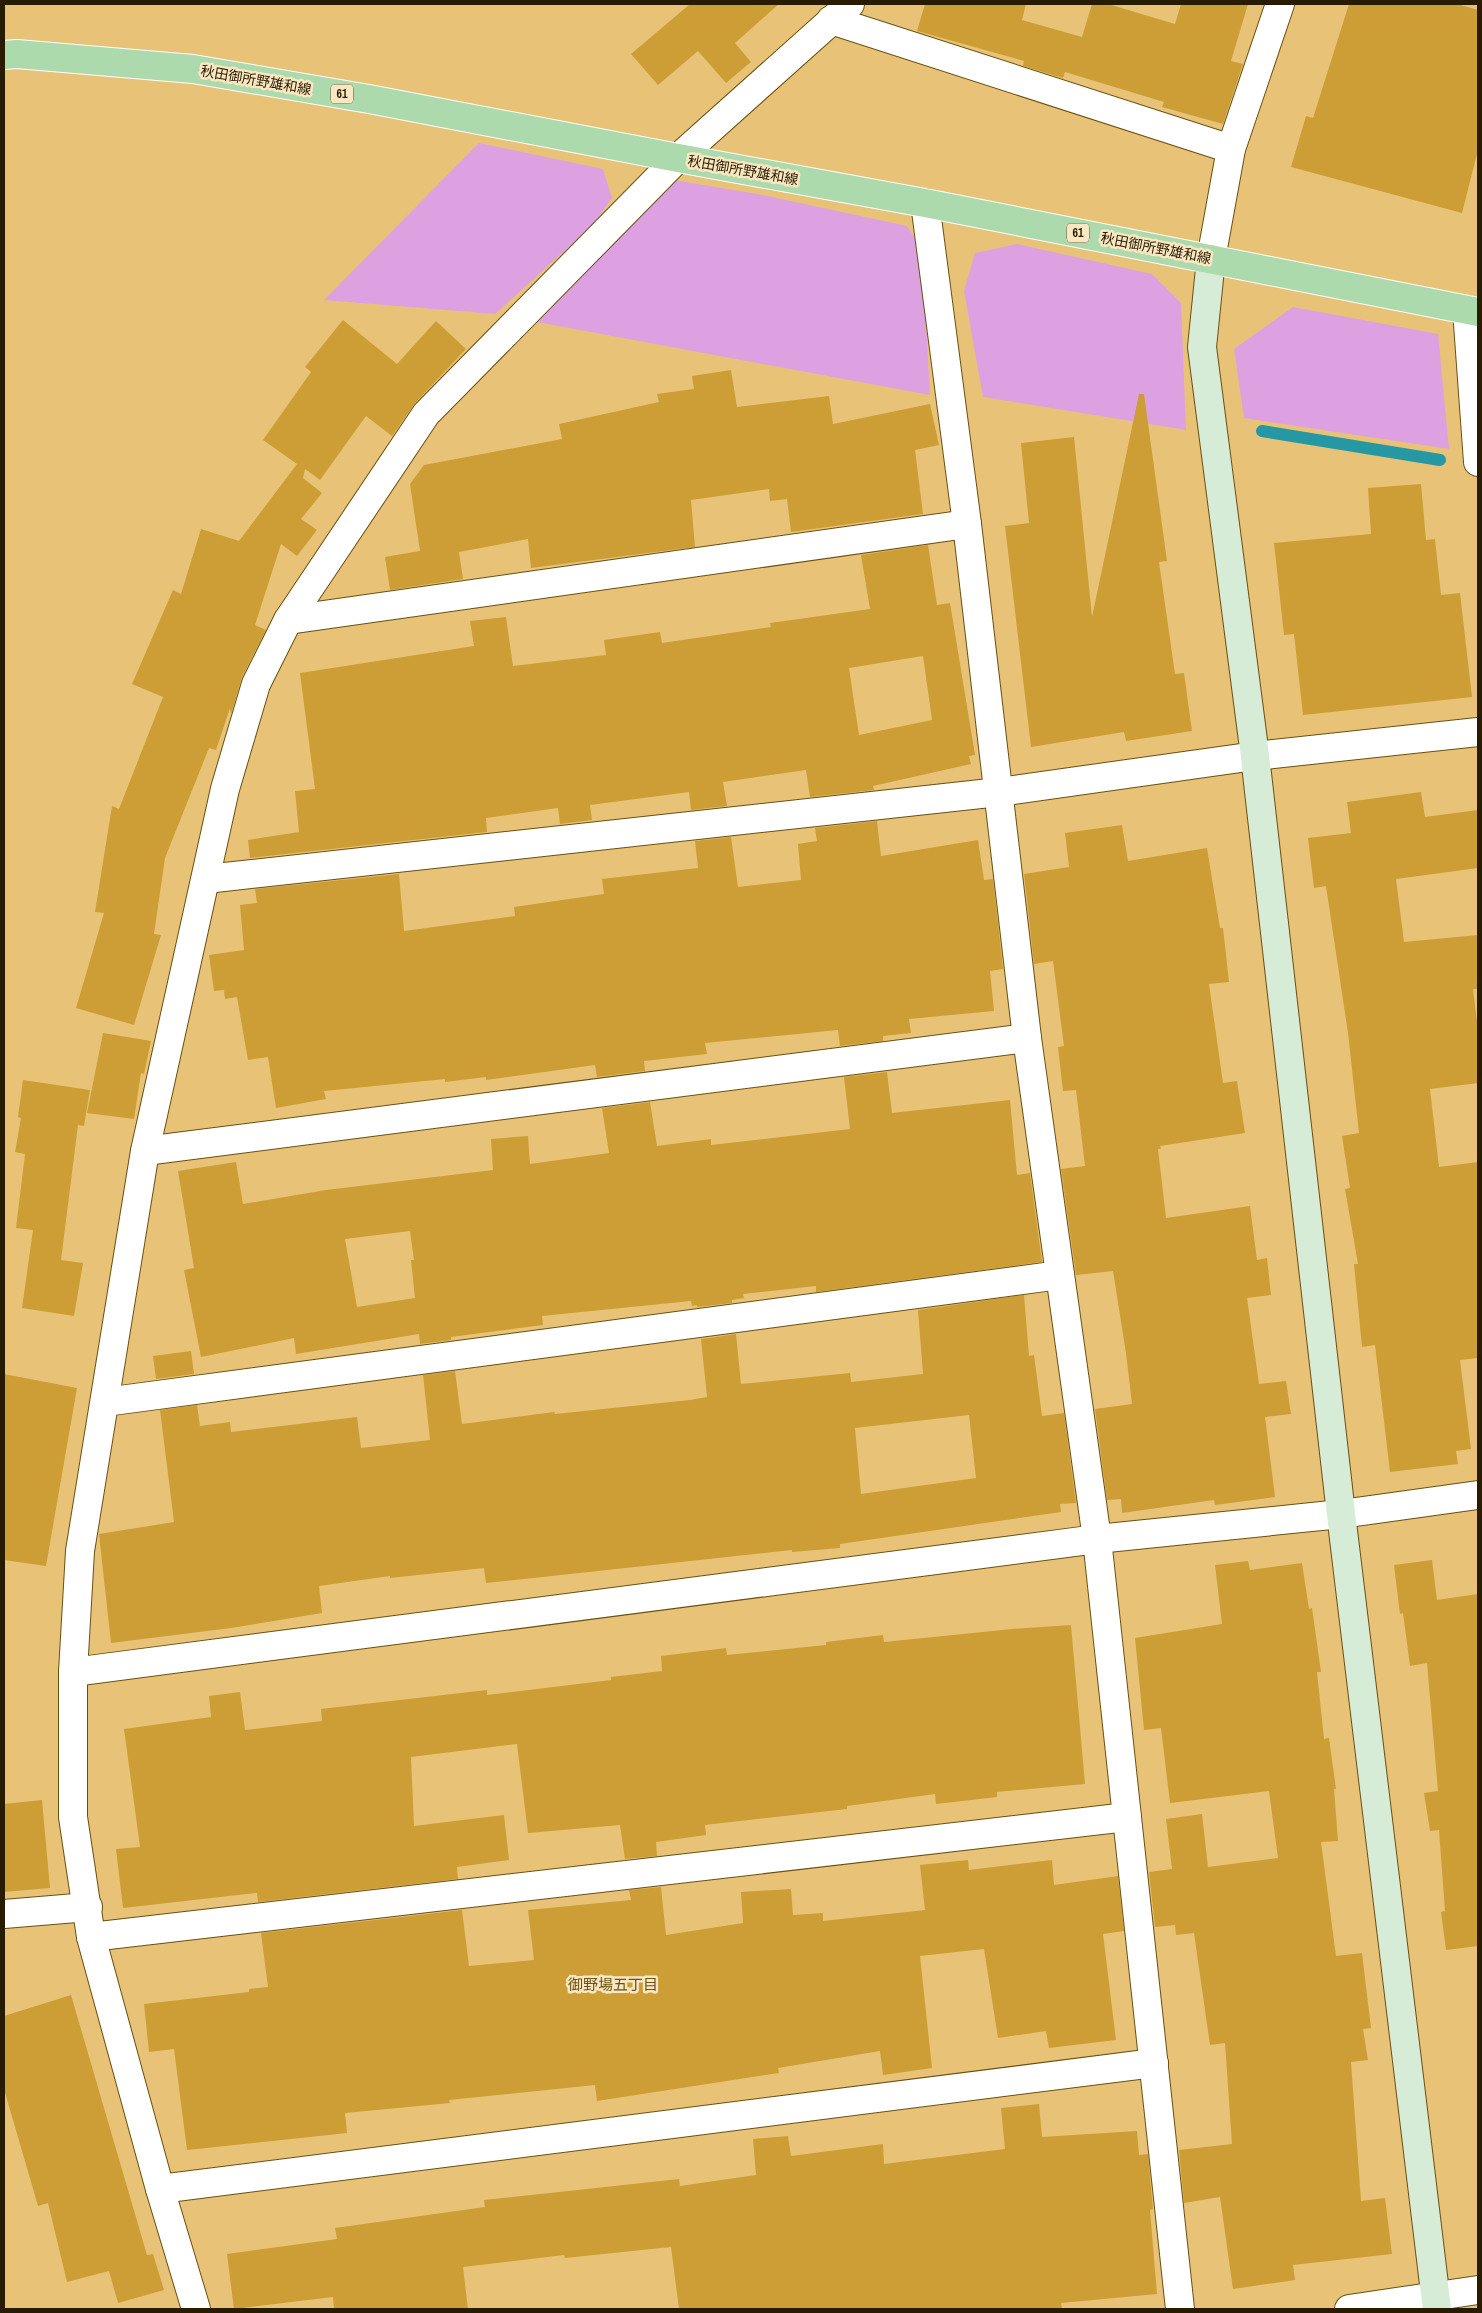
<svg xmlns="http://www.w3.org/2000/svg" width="1482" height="2313" font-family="'Archivo Narrow','Noto Sans JP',sans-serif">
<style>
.green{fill:#dda1e2}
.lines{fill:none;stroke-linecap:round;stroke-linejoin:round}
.stream{stroke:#2698a3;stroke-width:12}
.building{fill:#cc9e35;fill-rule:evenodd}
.street-casing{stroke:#694f12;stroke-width:30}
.secondary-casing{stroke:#694f12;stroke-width:30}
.primary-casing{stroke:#fff;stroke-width:30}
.street{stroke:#fff;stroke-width:28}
.secondary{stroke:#d6ecd6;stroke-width:28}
.primary{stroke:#addaad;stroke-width:28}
.labels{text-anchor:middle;stroke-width:5;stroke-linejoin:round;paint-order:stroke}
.shield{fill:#f9e7c2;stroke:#67583a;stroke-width:1}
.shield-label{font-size:12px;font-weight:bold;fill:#291b00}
.street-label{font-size:14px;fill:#291b00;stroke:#f9e7c2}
.neighbourhood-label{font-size:15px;fill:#6b5114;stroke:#f9e7c2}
</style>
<rect width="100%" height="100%" fill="#e8c377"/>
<!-- green -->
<g class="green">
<polygon points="479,143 603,169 612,198 592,226 495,314 324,300"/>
<polygon points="674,180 763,195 907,226 922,248 930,395 537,322"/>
<polygon points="1017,244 1152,274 1181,303 1186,430 983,397 964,291 975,253"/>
<polygon points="1293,307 1438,334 1449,449 1244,418 1234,349"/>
</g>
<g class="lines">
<!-- stream -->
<polyline class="stream" points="1262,431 1440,460"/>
</g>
<!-- building -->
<g class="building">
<polygon points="690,4 779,4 735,43 751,62 726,83 698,51 658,85 631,54"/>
<polygon points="925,4 1026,4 1022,20 1082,37 1092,4 1108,4 1175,24 1181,4 1248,4 1231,61 1243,64 1223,124 1162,107 1164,102 1065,72 1063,78 1023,66 1024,61 917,31"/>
<polygon points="1349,4 1457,4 1478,10 1478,150 1462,213 1291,167 1306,116 1313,118"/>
<polygon points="343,320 397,364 436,321 466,349 415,403 392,436 366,416 320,480 305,469 303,478 322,493 301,519 317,530 297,556 281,544 255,625 266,630 242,677 231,714 230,708 216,750 209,748 165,858 154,934 161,935 134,1025 76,1008 104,913 95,912 112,806 119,809 163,697 132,684 173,590 181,594 201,529 239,541 297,464 263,440 311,372 305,367"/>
<polygon points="731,370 737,407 829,396 833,424 930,404 939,445 915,450 923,514 791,532 787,499 770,501 769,489 691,500 695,547 531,568 528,539 459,552 463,579 390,590 385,557 420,551 410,484 424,465 562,439 559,424 659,402 657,394 694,389 692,376"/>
<polygon points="1139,394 1144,394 1167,561 1159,562 1175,674 1184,673 1192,731 1126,741 1124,732 1031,747 1005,526 1029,523 1021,443 1074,437 1092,617"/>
<polygon points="1421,484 1426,540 1435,539 1441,595 1460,593 1472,697 1303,715 1294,634 1284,635 1274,543 1371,534 1368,488"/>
<path d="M928,545L937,605L950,603L975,755L969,756L971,764L873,786L874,790L810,797L806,770L723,782L727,806L691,810L689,792L590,805L592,820L560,824L558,808L486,818L487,832L250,858L248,840L299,832L295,791L315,789L300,673L474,646L470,621L506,617L513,666L606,655L604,640L660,632L662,643L771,627L770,623L870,609L861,555ZM923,656L932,720L859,735L849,668Z"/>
<polygon points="1421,792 1425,817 1478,810 1478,868 1396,879 1404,942 1478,935 1478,989 1473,989 1478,1030 1478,1083 1430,1089 1439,1167 1478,1162 1478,1358 1460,1360 1471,1449 1456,1451 1458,1464 1390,1472 1375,1345 1362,1347 1354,1264 1358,1264 1345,1189 1350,1188 1342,1136 1359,1133 1348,1033 1326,886 1314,888 1308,838 1351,833 1347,802"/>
<polygon points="877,821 881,856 978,840 984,880 993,879 1003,969 990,971 994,1011 909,1019 911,1033 883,1036 883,1041 840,1046 838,1030 705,1043 707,1054 644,1061 645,1071 597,1077 595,1065 486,1080 486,1077 445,1082 445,1079 324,1091 326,1099 276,1108 268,1057 248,1060 237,997 225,999 224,990 214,991 209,955 244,950 240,905 257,903 255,889 399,874 404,931 515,916 514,907 604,894 602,879 698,868 695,841 731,837 738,887 801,880 798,844 817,841 815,828"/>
<polygon points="1122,825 1128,861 1207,848 1220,928 1223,928 1229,982 1209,984 1223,1083 1237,1081 1245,1133 1160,1146 1161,1149 1158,1149 1166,1218 1250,1206 1257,1260 1267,1258 1271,1295 1247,1298 1259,1384 1286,1381 1291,1414 1265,1417 1275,1497 1215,1505 1214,1500 1122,1513 1121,1499 1107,1500 1095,1409 1132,1404 1126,1353 1113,1271 1076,1275 1061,1169 1085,1166 1076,1090 1063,1091 1058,1047 1064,1046 1053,961 1034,964 1024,874 1069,867 1065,833"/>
<polygon points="103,1033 151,1041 144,1074 141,1073 134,1119 87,1113"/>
<path d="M887,1072L892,1113L1010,1100L1017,1175L1030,1173L1042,1262L816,1292V1286L743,1294L744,1298L732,1300V1303L697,1307V1305L692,1306L691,1301L542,1316L543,1325L451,1337V1340L420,1344L419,1334L296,1354L294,1338L201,1357L184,1270L194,1268L178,1171L236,1162L243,1204L326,1190L493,1170L491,1139L528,1136L530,1164L609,1153L602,1108L650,1102L657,1146L711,1139V1145L850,1129L844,1077ZM410,1231L414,1260H411L415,1298L357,1307L345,1239Z"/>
<polygon points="23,1080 90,1090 84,1126 78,1125 61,1260 83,1263 74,1316 22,1308 33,1230 16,1228 25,1154 15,1152 21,1118 18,1117"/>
<path d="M1024,1295L1029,1356L1034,1355L1042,1416L1064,1413L1076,1503L1060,1504L1061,1512L840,1544V1548L792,1552V1550L486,1583L484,1568L390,1578V1576L319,1586L322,1613L231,1628L111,1643L99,1534L174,1522L160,1410L197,1405L200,1426L230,1422L231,1432L357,1417L361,1448L430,1440L423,1375L455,1371L462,1424L554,1412L555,1414L690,1400L707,1397L701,1339L736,1334L741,1384L850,1373L851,1382L923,1374L918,1310ZM969,1415L976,1478L861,1494L855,1428Z"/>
<polygon points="191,1351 194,1374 156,1379 153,1356"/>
<polygon points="4,1374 77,1388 46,1566 4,1560"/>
<polygon points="1432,1560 1437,1600 1478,1594 1478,1946 1446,1950 1441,1912 1445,1911 1439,1830 1430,1831 1424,1793 1438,1791 1427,1663 1410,1666 1403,1613 1400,1614 1394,1565"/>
<polygon points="1248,1561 1250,1570 1302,1563 1309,1609 1312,1608 1321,1672 1317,1672 1324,1739 1329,1738 1336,1789 1334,1789 1338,1841 1321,1842 1336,1956 1362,1953 1371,2028 1363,2029 1368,2060 1351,2062 1361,2201 1385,2198 1392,2254 1293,2265 1295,2280 1233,2289 1220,2197 1184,2203 1179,2150 1232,2144 1225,2043 1210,2045 1194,1933 1176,1935 1175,1925 1155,1927 1149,1872 1172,1869 1166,1819 1202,1814 1208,1867 1278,1858 1269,1791 1170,1803 1161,1728 1144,1730 1135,1638 1222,1624 1215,1565"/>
<polygon points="1071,1625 1085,1784 997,1792 997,1797 936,1804 935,1794 847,1806 847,1809 705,1825 706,1835 656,1842 657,1856 625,1859 620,1825 528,1833 517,1744 411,1757 414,1826 504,1815 509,1860 457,1867 458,1879 258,1902 257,1893 123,1908 116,1849 140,1847 124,1729 211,1717 209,1696 240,1692 245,1730 322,1721 321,1709 487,1690 487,1695 611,1680 611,1677 662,1671 661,1656 726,1648 727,1655 826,1645 826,1642 883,1635 884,1642 1012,1629"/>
<polygon points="42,1800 50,1888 4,1892 4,1804"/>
<polygon points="968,1860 969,1870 1052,1860 1054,1885 1118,1876 1124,1931 1103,1934 1116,2040 1049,2048 1046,2031 998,2038 984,1949 920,1956 932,2068 883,2075 880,2051 778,2068 779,2073 597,2101 595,2085 449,2100 450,2103 345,2113 347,2133 187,2150 174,2049 149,2052 144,2004 249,1992 249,1989 268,1987 261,1933 462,1910 469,1966 534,1960 528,1910 631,1900 629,1890 661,1887 666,1935 743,1923 741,1892 791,1889 793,1915 823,1913 823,1921 925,1910 920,1865"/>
<polygon points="71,1995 147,2255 153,2254 164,2290 118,2303 109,2271 67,2282 48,2203 38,2206 4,2089 4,2016"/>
<polygon points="1039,2104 1042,2137 1137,2131 1139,2155 1148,2154 1153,2209 1150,2210 1157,2294 1061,2303 1062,2309 679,2309 671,2247 565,2258 564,2255 463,2267 468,2309 334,2309 333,2297 234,2309 227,2254 337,2239 335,2228 485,2207 484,2200 679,2179 680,2186 756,2175 753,2139 788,2136 791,2156 883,2144 884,2164 1005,2149 1001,2108"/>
</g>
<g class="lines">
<!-- street casing -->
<g class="street-casing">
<g id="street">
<polyline points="831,20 1231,149"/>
<polyline points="925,203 967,524 1027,1038 1097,1539 1180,2309"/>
<polyline points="1211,259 1231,149 1280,4"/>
<polyline points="1467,310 1478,462"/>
<polyline points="288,620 967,524"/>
<polyline points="206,879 999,792 1255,756 1478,732"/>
<polyline points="145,1151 1027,1038"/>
<polyline points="105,1402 1060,1275"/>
<polyline points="73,1672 1097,1539 1341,1514 1478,1495"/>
<polyline points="4,1914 88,1907"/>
<polyline points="91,1937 1127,1817"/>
<polyline points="160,2189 1154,2063"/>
<polyline points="196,2309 160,2189 91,1937 73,1817 73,1672 80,1551 145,1151 225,789 256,684 288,620 426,414 678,158 850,4"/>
<polyline points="1349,2309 1478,2290"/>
</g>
</g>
<!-- secondary casing -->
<g class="secondary-casing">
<polyline id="secondary" points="1211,259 1202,347 1255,756 1341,1514 1437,2309"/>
</g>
<!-- primary casing -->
<g class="primary-casing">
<polyline id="primary" points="4,55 17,54 193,69 369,99 678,158 925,203 1478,312"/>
</g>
<!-- street -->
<use href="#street" class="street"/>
<!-- secondary -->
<use href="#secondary" class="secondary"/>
<!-- primary -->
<use href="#primary" class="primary"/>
</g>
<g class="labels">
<!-- shield labels -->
<g class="shield">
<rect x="331" y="84.5" width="22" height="19" rx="4"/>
<rect x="1067" y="223.5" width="22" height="19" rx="4"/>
</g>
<g class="shield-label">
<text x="342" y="98">61</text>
<text x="1078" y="237">61</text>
</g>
<!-- street labels -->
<g class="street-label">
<text transform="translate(256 80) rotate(10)" y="5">秋田御所野雄和線</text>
<text transform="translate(743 170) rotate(10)" y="5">秋田御所野雄和線</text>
<text transform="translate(1156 248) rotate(11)" y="5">秋田御所野雄和線</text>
</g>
<!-- neighbourhood labels -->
<g class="neighbourhood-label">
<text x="613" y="1990">御野場五丁目</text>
</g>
</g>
<!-- border -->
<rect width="1482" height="2313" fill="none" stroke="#291b00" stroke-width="10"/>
</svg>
